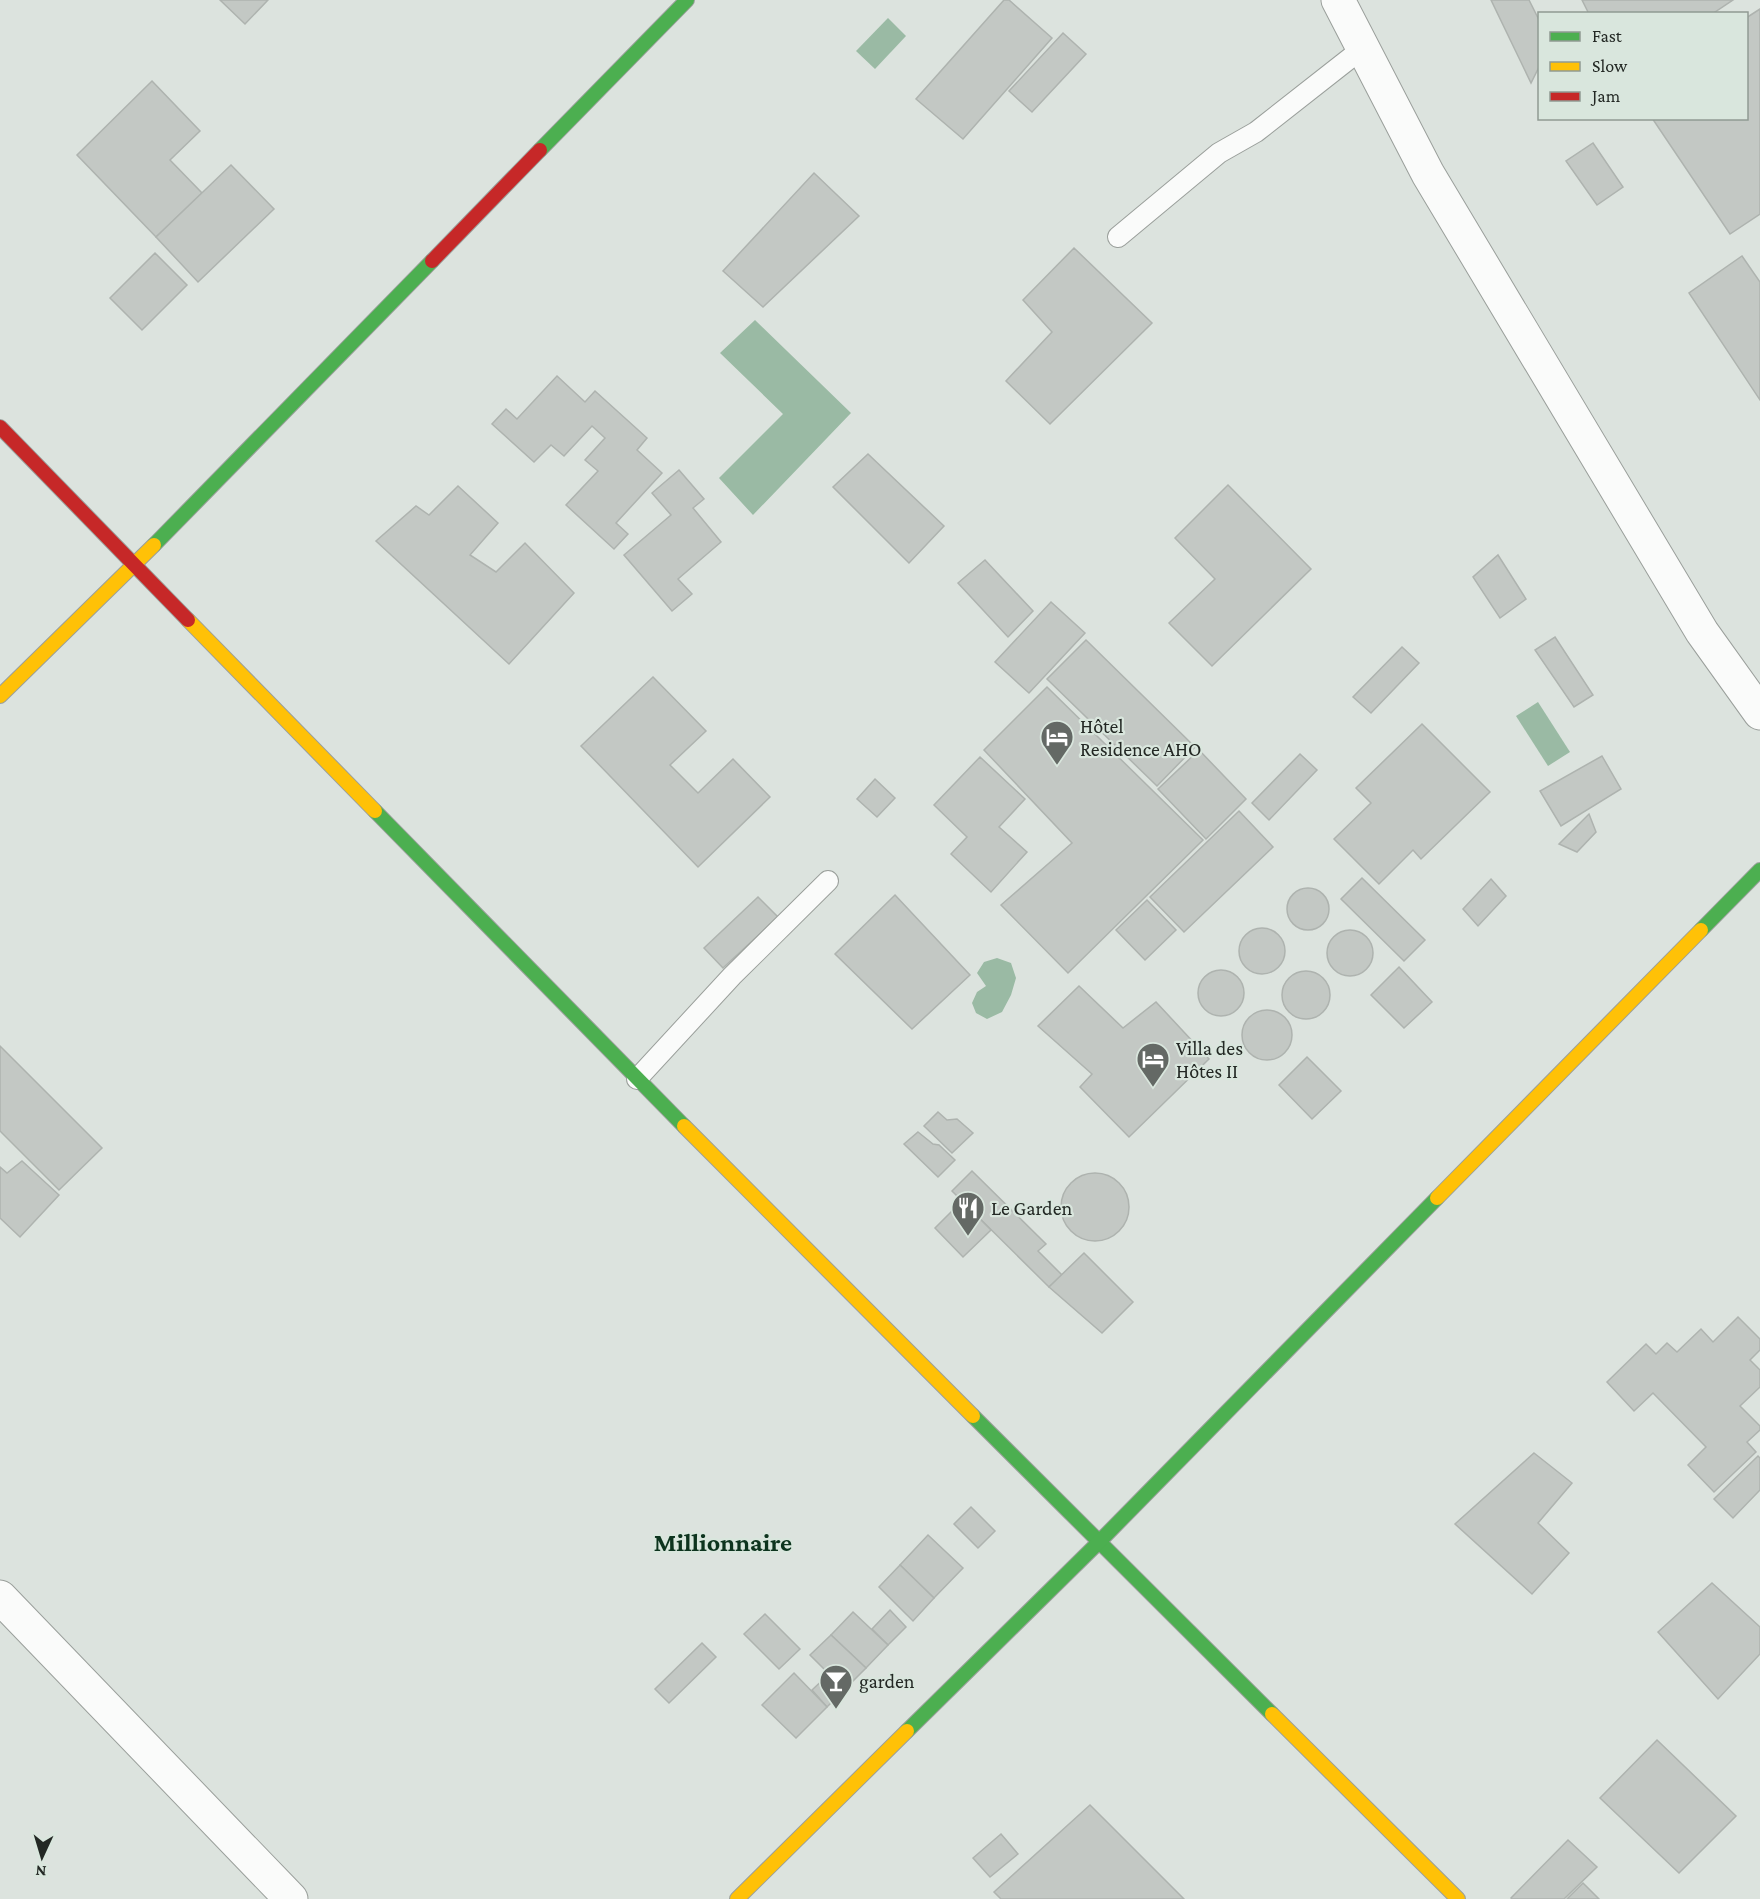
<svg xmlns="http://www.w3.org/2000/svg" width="1760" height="1899" font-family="'Crimson Pro',serif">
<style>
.water{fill:#9abaa4}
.building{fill:#c3c8c4;stroke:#aeb3af;stroke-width:1.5}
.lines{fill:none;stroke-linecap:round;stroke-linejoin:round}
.lane-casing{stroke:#9a9f9b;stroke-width:22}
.street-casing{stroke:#9a9f9b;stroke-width:35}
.fast-casing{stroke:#9a9f9b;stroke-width:16}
.slow-casing{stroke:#9a9f9b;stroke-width:16}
.jam-casing{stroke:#9a9f9b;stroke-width:16}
.lane{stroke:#fafbfa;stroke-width:20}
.street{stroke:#fafbfa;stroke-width:33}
.fast{stroke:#4caf50;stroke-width:14}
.slow{stroke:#ffc107;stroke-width:14}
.jam{stroke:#c62828;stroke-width:14}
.labels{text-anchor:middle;stroke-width:4.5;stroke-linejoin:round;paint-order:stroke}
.poi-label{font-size:20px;fill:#232824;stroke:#d9e6dd;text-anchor:start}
.district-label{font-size:26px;font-weight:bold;fill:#0d341e;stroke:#d9e6dd}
</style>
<rect width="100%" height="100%" fill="#dce3de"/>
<!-- water -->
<g class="water">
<polygon points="888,18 906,36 875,69 856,51"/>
<polygon points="755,320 851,413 753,515 719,478 783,414 720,353"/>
<polygon points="1538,702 1570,752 1548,766 1516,716"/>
<polygon points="997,958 1011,963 1016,978 1011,995 1002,1012 987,1019 976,1013 972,1003 977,992 986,986 977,973 984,962"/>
</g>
<!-- building -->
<g class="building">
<polygon points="220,0 268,0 245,24"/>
<polygon points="1004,0 1009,0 1052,38 963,139 916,99"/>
<polygon points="1491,0 1529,0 1540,22 1540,65 1531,83"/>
<polygon points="1582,0 1733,0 1712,14 1589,14"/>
<polygon points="1760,9 1760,214 1730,234 1652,118 1746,118 1746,18"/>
<polygon points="1063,33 1086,54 1032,112 1009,91"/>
<polygon points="152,81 200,131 170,160 202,193 156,237 77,155"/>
<polygon points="1593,143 1623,187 1597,205 1566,161"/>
<polygon points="231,165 274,209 198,282 156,237"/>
<polygon points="814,173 859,216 763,307 723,271"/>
<polygon points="1074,248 1152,323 1050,424 1006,381 1052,332 1023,300"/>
<polygon points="155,253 187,285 142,330 110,298"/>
<polygon points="1742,256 1760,282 1760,400 1689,293"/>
<polygon points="557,376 585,402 595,391 647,438 637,450 662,473 616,523 628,534 614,549 566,505 598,471 585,460 605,438 592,426 564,456 551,445 534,462 492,424 506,409 517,419"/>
<polygon points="868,454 944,526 909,563 833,487"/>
<polygon points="679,470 704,499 693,508 721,542 678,579 692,594 672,611 624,555 671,515 652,493"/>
<polygon points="1228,485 1311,569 1212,666 1169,623 1215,579 1175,538"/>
<polygon points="458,486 498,523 470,555 496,572 525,543 574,593 509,664 376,541 416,506 429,515"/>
<polygon points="1498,555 1526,599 1500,618 1473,577"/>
<polygon points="985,560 1033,611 1008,637 958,583"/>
<polygon points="1051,602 1085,633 1029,693 995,662"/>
<polygon points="1555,637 1593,695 1574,707 1535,650"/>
<polygon points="1086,640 1195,747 1157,786 1047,679"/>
<polygon points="1402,647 1419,663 1371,713 1353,697"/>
<polygon points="653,677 706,731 670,765 698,793 733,759 770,797 698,867 581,746"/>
<polygon points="1047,687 1203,840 1068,973 1001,905 1072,843 984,750"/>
<polygon points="1422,724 1490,792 1421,859 1413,850 1379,884 1334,839 1371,803 1356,788"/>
<polygon points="1199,750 1246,799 1206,839 1158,789"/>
<polygon points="1300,754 1317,770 1269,820 1252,803"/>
<polygon points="1602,756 1621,789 1561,826 1540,791"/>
<polygon points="980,757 1025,799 999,827 1027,852 991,892 951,854 967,837 934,805"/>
<polygon points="875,779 895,798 877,817 857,799"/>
<polygon points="1239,811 1273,847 1184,932 1150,897"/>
<polygon points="1589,814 1596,832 1577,852 1559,844"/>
<polygon points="1362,878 1425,940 1404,961 1341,899"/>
<polygon points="1491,879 1506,896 1478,926 1463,909"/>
<circle cx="1308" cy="909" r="21"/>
<polygon points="895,895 970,975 912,1029 835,954"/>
<polygon points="758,897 778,917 723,968 704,948"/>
<polygon points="1147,900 1176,930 1145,960 1116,930"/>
<circle cx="1262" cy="951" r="23"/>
<circle cx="1350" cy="953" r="23"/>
<polygon points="1399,967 1432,1002 1404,1028 1371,995"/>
<circle cx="1221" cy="993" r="23"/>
<circle cx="1306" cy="995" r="24"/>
<polygon points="1079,986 1123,1028 1156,1002 1209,1059 1129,1137 1080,1087 1092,1074 1038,1026"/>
<circle cx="1267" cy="1035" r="25"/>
<polygon points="0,1046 102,1148 59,1190 0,1131"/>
<polygon points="1307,1057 1341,1091 1312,1119 1279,1085"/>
<polygon points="938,1112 947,1120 957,1119 973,1133 952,1153 924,1126"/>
<polygon points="918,1132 933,1144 939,1145 955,1160 938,1177 904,1144"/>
<polygon points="22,1161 59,1195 20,1237 0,1218 0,1167 7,1173"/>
<polygon points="972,1171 1046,1244 1038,1251 1062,1275 1049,1287 952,1191"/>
<circle cx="1095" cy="1207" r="34"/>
<polygon points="962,1201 991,1230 963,1257 935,1228"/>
<polygon points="1084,1253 1133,1302 1102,1333 1049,1287"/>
<polygon points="1738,1317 1760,1339 1760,1350 1750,1360 1760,1370 1760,1387 1740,1406 1760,1426 1760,1430 1747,1442 1756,1452 1714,1492 1688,1465 1706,1447 1653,1393 1634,1411 1607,1382 1646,1344 1656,1354 1667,1343 1677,1352 1701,1329 1713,1342"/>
<polygon points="1534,1453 1572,1483 1538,1523 1569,1553 1532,1594 1455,1524"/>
<polygon points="1758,1456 1760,1458 1760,1490 1733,1518 1714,1499"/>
<polygon points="971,1507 995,1531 978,1548 954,1524"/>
<polygon points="928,1535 963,1568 934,1598 900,1565"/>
<polygon points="900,1565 934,1598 913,1621 879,1587"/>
<polygon points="1712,1583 1760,1627 1760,1654 1718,1699 1658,1632"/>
<polygon points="890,1610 906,1627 888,1645 872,1629"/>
<polygon points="853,1612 888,1645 866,1668 831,1635"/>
<polygon points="765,1614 800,1649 779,1669 744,1634"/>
<polygon points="831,1635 866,1668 827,1707 812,1690 829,1674 810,1655"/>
<polygon points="702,1643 716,1657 669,1703 655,1689"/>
<polygon points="794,1673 827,1707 796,1738 762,1705"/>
<polygon points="1657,1740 1736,1816 1679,1873 1600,1798"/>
<polygon points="1090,1805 1184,1899 1001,1899 994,1892"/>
<polygon points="1001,1834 1018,1854 990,1877 973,1858"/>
<polygon points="1568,1840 1597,1867 1564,1899 1512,1899 1511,1898"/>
<polygon points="1583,1883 1599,1899 1567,1899"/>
</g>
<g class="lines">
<!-- lane casing -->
<g class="lane-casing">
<g id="lane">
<polyline points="1118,237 1219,153 1256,132 1363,48"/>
<polyline points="637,1079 732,976 828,881"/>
</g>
</g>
<!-- street casing -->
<g class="street-casing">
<g id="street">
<polyline points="1338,0 1428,174 1702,632 1760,713"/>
<polyline points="0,1597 291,1899"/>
</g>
</g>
<!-- fast casing -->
<g class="fast-casing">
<g id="fast">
<polyline points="540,150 687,0"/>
<polyline points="154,545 432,261"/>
<polyline points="375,811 684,1126"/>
<polyline points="1701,930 1760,870"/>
<polyline points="973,1416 1272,1714"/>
<polyline points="907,1731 1099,1542 1437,1198"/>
</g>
</g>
<!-- slow casing -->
<g class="slow-casing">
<g id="slow">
<polyline points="188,620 375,811"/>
<polyline points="0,696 154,545"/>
<polyline points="684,1126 973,1416"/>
<polyline points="1437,1198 1701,930"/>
<polyline points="1272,1714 1458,1899"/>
<polyline points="737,1899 907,1731"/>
</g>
</g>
<!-- jam casing -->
<g class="jam-casing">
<g id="jam">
<polyline points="432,261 540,150"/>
<polyline points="0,427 188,620"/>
</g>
</g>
<!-- lane -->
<use href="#lane" class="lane"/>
<!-- street -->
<use href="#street" class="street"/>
<!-- fast -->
<use href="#fast" class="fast"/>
<!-- slow -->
<use href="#slow" class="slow"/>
<!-- jam -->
<use href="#jam" class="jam"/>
</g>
<!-- icons -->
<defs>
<g id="hotel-pin" transform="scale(1.725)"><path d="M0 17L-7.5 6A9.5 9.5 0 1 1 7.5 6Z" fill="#646965" stroke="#d9e6dd"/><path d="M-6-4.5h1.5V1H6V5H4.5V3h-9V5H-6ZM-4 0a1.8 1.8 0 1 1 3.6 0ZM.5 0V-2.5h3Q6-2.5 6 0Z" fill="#fff"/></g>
<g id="restaurant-pin" transform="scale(1.725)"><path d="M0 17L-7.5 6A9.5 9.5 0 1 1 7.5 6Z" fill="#646965" stroke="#d9e6dd"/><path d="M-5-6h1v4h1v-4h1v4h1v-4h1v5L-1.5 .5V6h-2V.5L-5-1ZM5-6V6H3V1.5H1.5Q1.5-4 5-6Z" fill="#fff"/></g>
<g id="bar-pin" transform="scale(1.725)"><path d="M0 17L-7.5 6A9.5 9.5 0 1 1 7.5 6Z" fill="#646965" stroke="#d9e6dd"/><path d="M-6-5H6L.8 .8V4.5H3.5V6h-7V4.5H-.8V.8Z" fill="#fff"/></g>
</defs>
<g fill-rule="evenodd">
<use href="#hotel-pin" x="1057" y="737"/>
<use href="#hotel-pin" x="1153" y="1059"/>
<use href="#restaurant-pin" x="968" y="1208"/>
<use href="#bar-pin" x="836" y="1681"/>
</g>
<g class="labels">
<!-- poi labels -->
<g class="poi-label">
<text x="1080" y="733">Hôtel<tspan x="1080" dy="23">Residence AHO</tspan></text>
<text x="1176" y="1055">Villa des<tspan x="1176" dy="23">Hôtes II</tspan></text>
<text x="991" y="1215">Le Garden</text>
<text x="859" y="1688">garden</text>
</g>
<!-- district labels -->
<g class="district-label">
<text x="723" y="1551">Millionnaire</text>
</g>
</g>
<!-- legend -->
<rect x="1538" y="12" width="210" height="108" fill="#d9e6dd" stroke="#909a93" stroke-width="1.5"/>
<rect x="1550" y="32" width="30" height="9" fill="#4caf50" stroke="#909a93" stroke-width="1.5"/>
<text x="1592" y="42" font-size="18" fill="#232824">Fast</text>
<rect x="1550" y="62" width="30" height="9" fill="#ffc107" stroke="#909a93" stroke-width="1.5"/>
<text x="1592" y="72" font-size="18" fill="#232824">Slow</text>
<rect x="1550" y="92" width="30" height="9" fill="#c62828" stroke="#909a93" stroke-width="1.5"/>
<text x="1592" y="102" font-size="18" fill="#232824">Jam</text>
<!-- north arrow -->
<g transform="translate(42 1857) rotate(184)" stroke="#d9e6dd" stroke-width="4.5" paint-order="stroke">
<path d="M0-4.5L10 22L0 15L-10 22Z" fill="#232824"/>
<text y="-9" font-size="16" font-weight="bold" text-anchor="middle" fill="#232824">N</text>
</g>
</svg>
